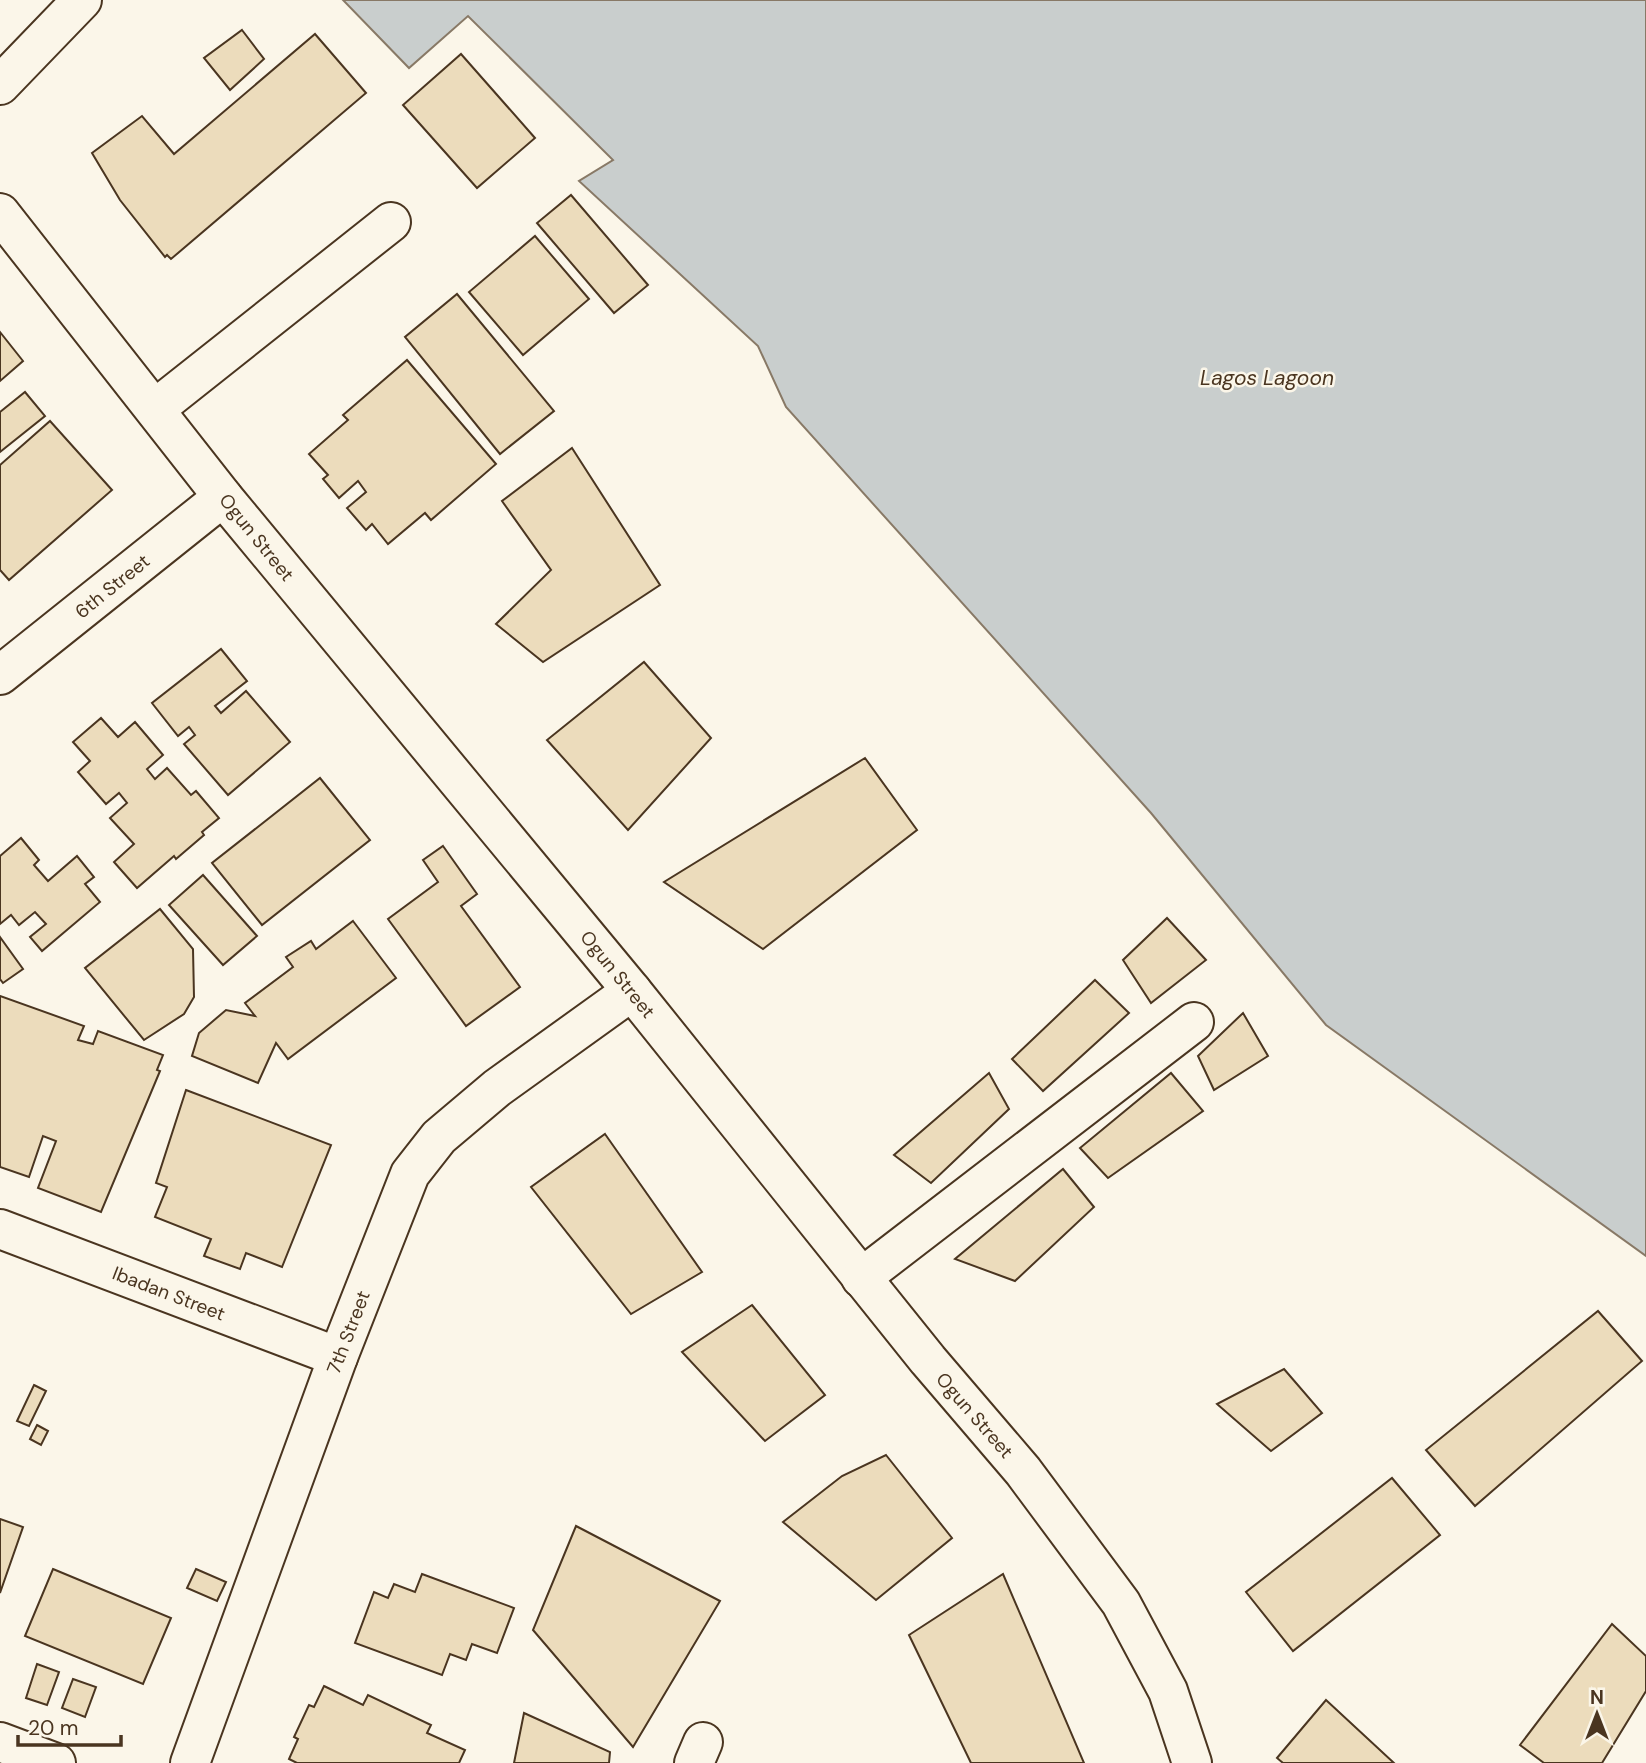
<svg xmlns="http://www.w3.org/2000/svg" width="1646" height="1763" font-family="'DM Sans',sans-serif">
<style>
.water{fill:#c9cecd;stroke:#887966;stroke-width:2}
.building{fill:#ecdcbc;stroke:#4a3520;stroke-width:2}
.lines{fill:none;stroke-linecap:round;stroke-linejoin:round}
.minor-casing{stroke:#4a3520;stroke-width:42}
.minor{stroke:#fbf6e9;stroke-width:38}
.labels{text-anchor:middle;stroke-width:5;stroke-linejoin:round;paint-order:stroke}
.street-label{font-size:19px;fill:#4a3520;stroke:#fbf6e9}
.water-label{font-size:21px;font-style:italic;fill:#4a3520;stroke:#fbf6e9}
</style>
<rect width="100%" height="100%" fill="#fbf6e9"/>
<!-- water -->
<polygon class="water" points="343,0 1646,0 1646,1256 1326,1025 1151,813 786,407 758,346 579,181 613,160 468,16 409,68"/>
<!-- building -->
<g class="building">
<polygon points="242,30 264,59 230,90 204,58"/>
<polygon points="315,34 366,93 171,259 167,255 165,257 120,200 92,153 142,116 174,154"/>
<polygon points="461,54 535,138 477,188 403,105"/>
<polygon points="571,195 648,285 614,313 537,223"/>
<polygon points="535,236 589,299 523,355 469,292"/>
<polygon points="457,294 554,411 500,454 405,337"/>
<polygon points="0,332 23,361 0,381"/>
<polygon points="407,360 496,464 431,520 425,513 388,544 372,524 366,530 347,508 366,492 358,481 339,498 323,479 328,475 309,454 348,420 343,415"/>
<polygon points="25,392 45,416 0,452 0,412"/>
<polygon points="50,421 112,490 9,580 0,570 0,465"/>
<polygon points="572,448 660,585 543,662 496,624 551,570 502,501"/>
<polygon points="221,649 247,681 215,706 221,713 246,691 290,742 228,795 184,744 195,735 189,727 178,736 152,703"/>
<polygon points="644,662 711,738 628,830 547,740"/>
<polygon points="101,718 118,737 135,722 163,755 147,769 155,779 167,768 191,795 196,791 219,818 202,832 204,835 176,859 174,856 137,888 114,862 134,844 110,818 127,803 119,793 106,804 78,772 90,761 73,742"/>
<polygon points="865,758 917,830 763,949 664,882"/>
<polygon points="320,778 370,840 262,925 212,863"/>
<polygon points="21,838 39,860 34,865 48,881 77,856 94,877 85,884 100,902 42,951 30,937 46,924 35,912 19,925 11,915 0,924 0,856"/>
<polygon points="443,846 477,894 461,906 520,987 466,1026 388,919 438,882 423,860"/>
<polygon points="203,875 257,936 223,965 169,905"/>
<polygon points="160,909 193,949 194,997 184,1014 144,1040 85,968"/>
<polygon points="1167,918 1206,960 1151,1003 1123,960"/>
<polygon points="353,921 396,978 288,1059 276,1043 258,1083 192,1056 199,1033 226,1010 255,1016 245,1003 293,967 286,957 311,941 316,949"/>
<polygon points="0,937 23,969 3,983 0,979"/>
<polygon points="1095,980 1129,1013 1043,1091 1012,1059"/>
<polygon points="0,996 84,1026 78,1040 93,1044 98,1031 163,1055 157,1070 160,1071 101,1212 38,1188 56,1141 43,1136 29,1177 0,1167"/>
<polygon points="1243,1013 1268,1056 1214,1090 1198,1056"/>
<polygon points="989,1073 1009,1109 931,1183 894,1155"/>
<polygon points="1171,1073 1203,1111 1108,1178 1080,1148"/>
<polygon points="186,1090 331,1145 282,1267 246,1253 240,1269 204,1256 211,1239 155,1217 167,1187 156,1183"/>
<polygon points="605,1134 702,1272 631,1314 531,1187"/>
<polygon points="1063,1169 1094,1207 1015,1281 955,1259"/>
<polygon points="752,1305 825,1395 765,1441 682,1352"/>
<polygon points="1598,1311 1642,1361 1475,1506 1426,1450"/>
<polygon points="1284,1369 1322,1413 1271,1451 1217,1404"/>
<polygon points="34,1385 46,1391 29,1426 17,1421"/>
<polygon points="37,1425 48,1431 41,1445 30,1439"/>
<polygon points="886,1455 952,1538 876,1600 783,1522 842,1476"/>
<polygon points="1392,1478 1440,1535 1293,1651 1246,1592"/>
<polygon points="0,1519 23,1527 0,1593"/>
<polygon points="576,1526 720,1601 633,1747 533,1630"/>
<polygon points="53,1569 171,1618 143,1684 25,1636"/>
<polygon points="196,1569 226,1582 217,1601 187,1588"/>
<polygon points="422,1574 514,1608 497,1653 472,1644 466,1660 450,1654 442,1675 355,1643 374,1592 388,1598 394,1584 415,1592"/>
<polygon points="1003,1574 1084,1763 971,1763 909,1635"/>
<polygon points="1612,1624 1646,1656 1646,1691 1602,1763 1544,1763 1520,1745"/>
<polygon points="37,1664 59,1672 47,1705 26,1698"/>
<polygon points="73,1679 96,1687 85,1717 62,1708"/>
<polygon points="324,1686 363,1705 368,1695 431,1725 427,1733 465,1750 459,1763 297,1763 289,1759 298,1739 294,1737 309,1705 314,1707"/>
<polygon points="1326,1700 1394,1763 1283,1763 1277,1758"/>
<polygon points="524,1713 610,1752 609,1763 514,1763"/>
</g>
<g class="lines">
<!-- minor casing -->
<g class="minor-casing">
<g id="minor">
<polyline points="0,85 82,0"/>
<polyline points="0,213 223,497 632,991 928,1360 1023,1471 1121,1603 1168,1691 1192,1763"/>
<polyline points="155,409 391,222"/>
<polyline points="0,675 223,497"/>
<polyline points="0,1229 338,1357"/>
<polyline points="861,1278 1194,1022"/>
<polyline points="0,1742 56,1763"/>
<polyline points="190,1763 338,1357 410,1174 439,1137 497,1088 632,991"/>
<polyline points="694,1763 703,1742"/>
</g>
</g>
<!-- minor -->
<use href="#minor" class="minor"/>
</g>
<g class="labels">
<!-- street labels -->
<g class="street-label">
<text transform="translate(257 537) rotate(51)" y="7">Ogun Street</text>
<text transform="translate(112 586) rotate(-39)" y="7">6th Street</text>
<text transform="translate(618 974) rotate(51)" y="7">Ogun Street</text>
<text transform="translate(169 1293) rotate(21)" y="7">Ibadan Street</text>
<text transform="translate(348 1332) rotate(-69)" y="7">7th Street</text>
<text transform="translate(975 1415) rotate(49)" y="7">Ogun Street</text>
</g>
<!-- water labels -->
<g class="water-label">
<text x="1267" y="385">Lagos Lagoon</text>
</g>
</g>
<!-- north arrow -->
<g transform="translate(1597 1714)" stroke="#fbf6e9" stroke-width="5" paint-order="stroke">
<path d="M0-5L12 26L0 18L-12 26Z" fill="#4a3520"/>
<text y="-10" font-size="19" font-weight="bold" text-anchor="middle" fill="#4a3520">N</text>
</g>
<!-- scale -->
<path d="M18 1735v10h103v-10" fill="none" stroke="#4a3520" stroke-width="3.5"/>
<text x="28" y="1735" font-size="21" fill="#4a3520" stroke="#fbf6e9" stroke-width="5" paint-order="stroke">20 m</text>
</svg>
